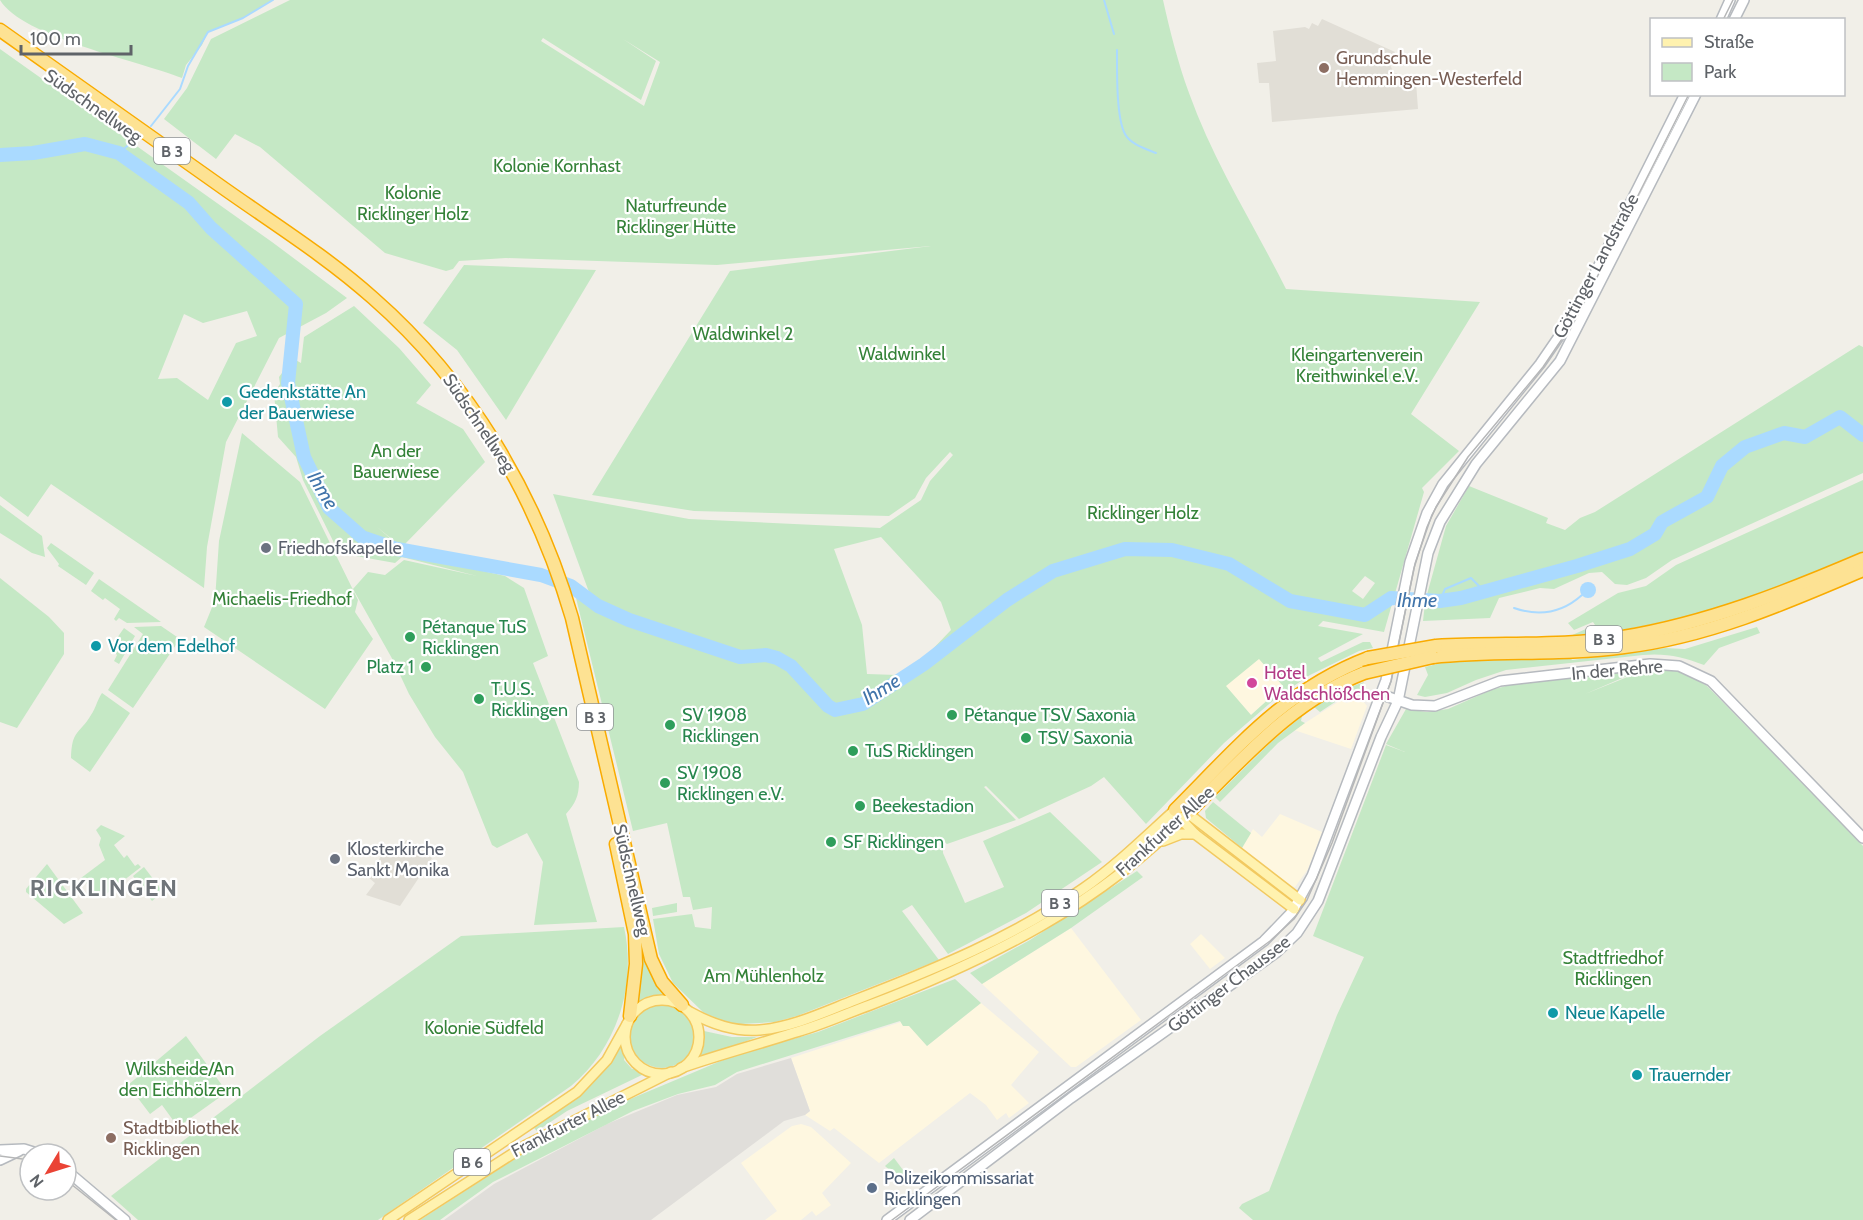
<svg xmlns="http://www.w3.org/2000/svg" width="1863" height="1220" font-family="Cabin,sans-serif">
<rect width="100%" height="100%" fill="#f1efe8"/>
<g fill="#fef7e0">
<polygon points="1259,658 1284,685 1251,715 1225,686"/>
<polygon points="1360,697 1367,706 1351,749 1294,730 1344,698 1346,703"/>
<polygon points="1280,814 1322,832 1308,869 1295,887 1286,885 1242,848 1253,829 1262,837"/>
<polygon points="1071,928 1141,1020 1076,1067 1071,1067 982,984"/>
<polygon points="1201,934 1225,958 1210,969 1190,944"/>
<polygon points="981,1003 1039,1052 1011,1085 1029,1103 1009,1118 1006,1113 997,1120 986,1105 970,1093 879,1163 834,1128 830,1131 805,1115 810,1111 791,1058 901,1022 903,1026 909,1025 927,1046"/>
<polygon points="801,1124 811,1127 851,1163 822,1193 831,1205 816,1216 812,1211 801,1220 765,1220 777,1211 741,1163 792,1126"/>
</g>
<polygon fill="#e0deda" points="791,1058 810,1111 805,1115 784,1121 651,1220 444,1220 494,1184 607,1124 677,1095 716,1087 737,1074"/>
<g fill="#e1ded6">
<polygon points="1322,19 1395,52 1390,64 1393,72 1416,82 1418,109 1272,122 1269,83 1259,83 1257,63 1276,61 1273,31 1305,27 1309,29 1312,23 1318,26"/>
<polygon points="406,840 432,858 400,906 366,895 375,883 368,877 388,845 398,851"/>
</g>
<g fill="#c5e8c5" fill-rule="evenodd">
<path d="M0 0H273L243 18 208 32 202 45 186 65 182 78C139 61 22 37 0 0Z"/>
<path d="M290 0H1163C1170 31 1178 63 1189 93 1214 163 1253 223 1286 289L1480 302 1411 414 1459 451 1422 488 1424 492 1384 632 1323 621 1318 626 1363 634 1318 658 1321 662 1363 642H1370L1373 648 1359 651 1310 675 1276 698 1224 743 1146 824 1104 777 1091 786 1019 819 986 786 984 787 1016 820 947 844 943 841V853L965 903 1004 887 983 841 1050 812 1102 862 1026 913 948 954 912 905 902 911 939 960 797 1016 775 1022 740 1024 722 1022 703 1012 673 983 659 954 653 919 692 914 695 927 711 929 712 907 693 910 690 897H683L667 823 633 831 576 598 593 603 553 494 689 519 880 528 921 500 930 481 953 455 950 452 926 478 915 498 889 516 694 511 592 495 730 271 931 246 717 265 506 258 459 261 453 269 446 271 385 253 260 147 235 134 216 159 164 119 187 88 211 39ZM543 38 641 100 656 61 623 39 660 62 644 106 541 41ZM881 537 941 602 951 630 926 656 897 675 867 674 862 625 834 549ZM1365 576 1375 583 1363 599 1352 591ZM1259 659 1283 686 1251 715 1226 686Z"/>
<path d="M0 49 272 242 347 298 326 313 279 338 226 442 207 547 204 588 51 484 28 517 0 496ZM247 311 257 336 236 343 208 400 177 378 158 379 184 314 203 323Z"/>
<polygon points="464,265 596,270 506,420 457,350 423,323"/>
<polygon points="354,306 399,348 431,385 416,403 463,429 485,462 405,544 398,544 377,527 398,545 405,546 403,549 363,535 330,506 305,456 289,383 292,358 301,363 304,337"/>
<polygon points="1859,345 1863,347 1863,473 1672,560 1646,578 1627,585 1615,584 1602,572 1589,573 1554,589 1540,588 1499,598 1490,618 1423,621 1425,603 1444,603 1481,595 1604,559 1603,556 1460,596 1426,598 1446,526 1469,486 1548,518 1546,523 1565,530 1580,518 1595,512"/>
<path d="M288 365 286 384 289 402 302 458 328 509 361 539 403 553 505 576 524 588 548 656 533 663 579 782C579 796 575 804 566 814L597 922 534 925 543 862 527 833 497 848 492 845 463 772 435 737 409 694 394 662 353 589 368 572 385 575 404 560 477 576 402 557 395 563 339 553 303 480 296 457 278 437 274 393 280 384 279 377Z"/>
<polygon points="242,433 300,482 358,600 355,612 373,639 325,709 204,627 215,600 219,541"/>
<path d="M1863 480V553C1768 594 1673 628 1570 636L1595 625 1593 622 1574 630 1568 623 1618 593 1646 586 1676 565Z"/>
<polygon points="0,505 42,536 45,557 32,553 0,533"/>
<polygon points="51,543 94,573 86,585 58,566 59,564 47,548"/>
<polygon points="0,578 49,617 64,633 64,654 17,728 0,722"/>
<polygon points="99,579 161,622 127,623 119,618 116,621 114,619 120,609 105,598 103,600 91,591"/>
<polygon points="161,626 180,639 133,708 108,690 143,634 134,627"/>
<path d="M1757 627 1760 633 1719 648 1704 665C1683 657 1666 653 1643 655L1506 670 1476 680 1447 693 1425 697 1417 695 1428 675 1425 667 1445 662 1570 657 1572 660 1665 648 1685 649Z"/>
<polygon points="124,628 135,636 119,664 114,661 117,655 115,653 123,642 117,638"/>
<polygon points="1665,669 1681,671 1707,686 1863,846 1863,1220 1253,1220 1239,1208 1242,1204 1269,1191 1337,1015 1364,957 1313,936 1386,745 1405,752 1386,744 1406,709 1427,712 1448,709 1491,690 1521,682 1641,670 1585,694 1645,670 1648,673 1646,670"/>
<polygon points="1364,682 1359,692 1344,696 1320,712 1314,707 1348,688"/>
<path d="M102 693 130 713 90 772 71 758C72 729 79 735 91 715 96 708 97 700 102 693Z"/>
<polygon points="1302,716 1301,721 1305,723 1278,743 1220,802 1215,797 1270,743"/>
<polygon points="1213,802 1251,833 1242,848 1206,818 1205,811"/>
<polygon points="101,825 125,836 114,845 124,858 127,855 135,866 138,864 141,867 101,898 81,878 105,860 99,845 101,838 96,830"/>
<polygon points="47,864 83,913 64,924 26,892 26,889"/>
<polygon points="144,867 163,892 152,901 133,876"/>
<polygon points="1137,871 1143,877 1071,928 982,984 970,973 1030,940"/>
<polygon points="677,903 677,912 653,916 652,908"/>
<path d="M624 927C637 985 617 1048 571 1086L378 1220H138L111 1196 320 1036 461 936Z"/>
<polygon points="642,947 657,983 665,995 649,996 638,1002"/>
<polygon points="955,979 981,1003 927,1046 909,1026 903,1026 900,1021 737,1072 715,1085 678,1094 633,1111 493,1182 440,1220 420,1220 530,1149 616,1105 735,1055 818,1032"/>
<circle cx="662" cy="1036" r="32"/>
<polygon points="704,1031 732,1037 757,1037 696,1060 702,1049"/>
<polygon points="186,1036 227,1092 178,1127 162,1105 150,1114 128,1085"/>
<polygon points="620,1044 625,1055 624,1060 632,1069 637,1068 644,1074 567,1111 537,1131 534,1128 596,1079"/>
<polygon points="894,1158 909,1178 903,1182 885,1166"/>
</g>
<circle fill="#aadaff" cx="1588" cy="590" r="8"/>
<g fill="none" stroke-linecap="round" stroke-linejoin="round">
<g stroke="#aadaff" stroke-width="2">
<polyline points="1104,0 1114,34"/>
<path d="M1117 50C1117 70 1116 117 1125 134 1130 144 1146 149 1156 153"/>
<polyline points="151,126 180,89 188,66 208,32 243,18 273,0"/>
<polyline points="119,153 133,141"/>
<polyline points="1440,601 1445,589 1471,578 1485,592"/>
<path d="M1514 608C1540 617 1562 613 1582 595"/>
</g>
<polyline stroke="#aadaff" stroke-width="14" points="0,155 33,153 85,144 119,153 189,203 211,228 296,304 288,383 304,457 329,508 362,537 397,549 541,575 571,586 598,606 629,620 740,657 766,655 777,658 791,666 828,706 835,710 863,704 924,664 1007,600 1053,571 1125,549 1172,550 1229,564 1290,601 1365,615 1391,598 1440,601 1461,598 1577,566 1630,549 1655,534 1662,522 1707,497 1722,466 1745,447 1784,433 1805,437 1840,417 1863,435"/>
<g stroke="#b6babf" stroke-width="12">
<g id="secondary">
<polyline points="1721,20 1730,0"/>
<polyline points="1734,20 1744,0"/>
<polyline points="1380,694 1412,705 1435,706 1500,681 1650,664 1679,666 1711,681 1863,838"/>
<polyline points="0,1150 24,1149 40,1154"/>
<polyline points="0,1160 19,1151"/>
<polyline points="66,1170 125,1220"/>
<polyline points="887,1220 1264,941 1292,912 1312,876 1386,680 1410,562 1427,513 1443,484 1540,364 1575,313 1685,94"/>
<polyline points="910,1220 1071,1098 1277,952 1297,933 1318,901 1381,737 1398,701 1428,553 1440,522 1476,464 1560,361 1696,94"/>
</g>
</g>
<g stroke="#f2c960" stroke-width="12">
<g id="primary">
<polyline points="1186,812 1300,900"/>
<polyline points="1179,817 1195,834 1294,909"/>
<polyline points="1163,841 1181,834 1195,834"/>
<circle cx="662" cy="1037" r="37"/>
<path d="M690 1012C712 1024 734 1032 760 1030 793 1027 824 1012 855 1000 935 969 1014 937 1084 888 1117 865 1145 837 1175 810"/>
<path d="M681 1068C718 1055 756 1045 793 1033 819 1026 845 1014 870 1005 988 960 1101 904 1189 812"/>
<polyline points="388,1220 577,1092 607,1060 627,1024"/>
<polyline points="409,1220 526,1145 671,1072"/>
</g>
</g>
<g stroke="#f9ab00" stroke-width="15">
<g id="highway">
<path d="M0 30C73 82 146 133 219 185 271 222 326 256 373 298 470 383 536 495 572 618L651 959 662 982 682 1005"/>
<path d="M1436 646C1498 642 1562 647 1623 637 1707 623 1786 592 1863 559"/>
<path d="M1433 657C1496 650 1561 656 1624 647 1708 637 1786 603 1863 570"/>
<path d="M1175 810C1236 749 1284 690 1368 658"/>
<path d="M1189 812C1243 759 1292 701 1364 673"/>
<polyline points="616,844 635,934 636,964 630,1016"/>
</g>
</g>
<use href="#secondary" stroke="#fff" stroke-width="9"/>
<use href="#primary" stroke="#fff2af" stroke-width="9"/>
<use href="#highway" stroke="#fde293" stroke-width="12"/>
<g stroke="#b6b7b8" stroke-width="1.5">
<polyline points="1723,20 1733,0"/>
<polyline points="0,1156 30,1160"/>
<polyline points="66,1180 116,1220"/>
<polyline points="892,1220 1270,941 1294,919 1307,900 1332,843 1391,681 1414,568 1427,527 1436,507 1468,457 1543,367 1577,317 1689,94"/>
</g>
<g stroke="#f9ab00" stroke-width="15" stroke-linecap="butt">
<g id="highway-bridge">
<polyline points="1368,658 1436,646"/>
<polyline points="1364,673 1433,657"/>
</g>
</g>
<use href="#highway-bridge" stroke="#fde293" stroke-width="12"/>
</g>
<g fill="#8d6e63" stroke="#fff" stroke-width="2">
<circle cx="1324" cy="68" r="6"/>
<circle cx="111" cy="1138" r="6"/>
</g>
<g fill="#0f9aa8" stroke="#fff" stroke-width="2">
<circle cx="227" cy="402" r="6"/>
<circle cx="96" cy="646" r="6"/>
<circle cx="1553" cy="1013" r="6"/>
<circle cx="1637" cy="1075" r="6"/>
</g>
<g fill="#6b7280" stroke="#fff" stroke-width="2">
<circle cx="266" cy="548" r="6"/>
<circle cx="335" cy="859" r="6"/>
</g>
<g fill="#2e9e5b" stroke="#fff" stroke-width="2">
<circle cx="410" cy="637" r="6"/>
<circle cx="426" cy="667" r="6"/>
<circle cx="479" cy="699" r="6"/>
<circle cx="952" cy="715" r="6"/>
<circle cx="670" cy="725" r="6"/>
<circle cx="1026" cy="738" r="6"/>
<circle cx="853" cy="751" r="6"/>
<circle cx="665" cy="783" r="6"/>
<circle cx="860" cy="806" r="6"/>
<circle cx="831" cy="842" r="6"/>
</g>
<circle fill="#d1479c" stroke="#fff" stroke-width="2" cx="1252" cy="683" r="6"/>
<circle fill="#5c6f8a" stroke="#fff" stroke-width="2" cx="872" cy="1188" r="6"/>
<g text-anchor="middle" stroke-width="4.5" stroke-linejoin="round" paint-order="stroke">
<g fill="#fff" stroke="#8f9295" stroke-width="1.5">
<rect x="154" y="138" width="36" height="26" rx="4.5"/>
<rect x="1586" y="626" width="36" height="26" rx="4.5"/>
<rect x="577" y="704" width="36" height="26" rx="4.5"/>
<rect x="1042" y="890" width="36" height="26" rx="4.5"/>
<rect x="454" y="1149" width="36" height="26" rx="4.5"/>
</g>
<g font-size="16" font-weight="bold" fill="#5f6368">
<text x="172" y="157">B 3</text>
<text x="1604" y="645">B 3</text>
<text x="595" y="723">B 3</text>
<text x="1060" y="909">B 3</text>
<text x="472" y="1168">B 6</text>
</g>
<g font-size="18" fill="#785e54" stroke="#fff" text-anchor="start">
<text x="1336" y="64">Grundschule<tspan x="1336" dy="21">Hemmingen-Westerfeld</tspan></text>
<text x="123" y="1134">Stadtbibliothek<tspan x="123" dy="21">Ricklingen</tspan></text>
</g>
<g font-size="18" fill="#5f6368" stroke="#fff">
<text transform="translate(93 106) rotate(35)" y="6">Südschnellweg</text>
<text transform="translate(1596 266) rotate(-62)" y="6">Göttinger Landstraße</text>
<text transform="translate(479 423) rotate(56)" y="6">Südschnellweg</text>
<text transform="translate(1617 670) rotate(-5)" y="6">In der Rehre</text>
<text transform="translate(1165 831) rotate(-42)" y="6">Frankfurter Allee</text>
<text transform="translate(632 880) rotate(77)" y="6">Südschnellweg</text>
<text transform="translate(1229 984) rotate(-37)" y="6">Göttinger Chaussee</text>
<text transform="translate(568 1124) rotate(-27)" y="6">Frankfurter Allee</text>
</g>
<g font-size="18" fill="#348238" stroke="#fff">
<text x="557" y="172">Kolonie Kornhast</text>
<text x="413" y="199">Kolonie<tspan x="413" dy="21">Ricklinger Holz</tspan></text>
<text x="676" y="212">Naturfreunde<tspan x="676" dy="21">Ricklinger Hütte</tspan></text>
<text x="743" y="340">Waldwinkel 2</text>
<text x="902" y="360">Waldwinkel</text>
<text x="1357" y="361">Kleingartenverein<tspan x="1357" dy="21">Kreithwinkel e.V.</tspan></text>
<text x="396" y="457">An der<tspan x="396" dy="21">Bauerwiese</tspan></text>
<text x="1143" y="519">Ricklinger Holz</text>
<text x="282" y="605">Michaelis-Friedhof</text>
<text x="1613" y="964">Stadtfriedhof<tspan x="1613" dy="21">Ricklingen</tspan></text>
<text x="764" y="982">Am Mühlenholz</text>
<text x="484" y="1034">Kolonie Südfeld</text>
<text x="180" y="1075">Wilksheide/An<tspan x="180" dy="21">den Eichhölzern</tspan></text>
</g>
<g font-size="18" fill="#0d838f" stroke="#fff" text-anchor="start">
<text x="239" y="398">Gedenkstätte An<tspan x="239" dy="21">der Bauerwiese</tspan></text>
<text x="108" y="652">Vor dem Edelhof</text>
<text x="1565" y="1019">Neue Kapelle</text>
<text x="1649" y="1081">Trauernder</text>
</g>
<g font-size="18" fill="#5b616d" stroke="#fff" text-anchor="start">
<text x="278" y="554">Friedhofskapelle</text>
<text x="347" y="855">Klosterkirche<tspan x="347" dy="21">Sankt Monika</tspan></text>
</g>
<g font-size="18" fill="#27864d" stroke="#fff" text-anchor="start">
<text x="422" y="633">Pétanque TuS<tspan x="422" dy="21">Ricklingen</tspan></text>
<text x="414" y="673" text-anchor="end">Platz 1</text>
<text x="491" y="695">T.U.S.<tspan x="491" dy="21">Ricklingen</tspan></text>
<text x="682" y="721">SV 1908<tspan x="682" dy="21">Ricklingen</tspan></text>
<text x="964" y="721">Pétanque TSV Saxonia</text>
<text x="1038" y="744">TSV Saxonia</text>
<text x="865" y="757">TuS Ricklingen</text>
<text x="677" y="779">SV 1908<tspan x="677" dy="21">Ricklingen e.V.</tspan></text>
<text x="872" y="812">Beekestadion</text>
<text x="843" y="848">SF Ricklingen</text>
</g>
<g font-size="18" fill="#b23c85" stroke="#fff" text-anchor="start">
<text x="1264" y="679">Hotel<tspan x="1264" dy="21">Waldschlößchen</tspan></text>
</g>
<g font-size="18" fill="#4e5e75" stroke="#fff" text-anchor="start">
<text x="884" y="1184">Polizeikommissariat<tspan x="884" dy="21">Ricklingen</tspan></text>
</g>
<g font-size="20" font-style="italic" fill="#4174aa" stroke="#fff">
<text transform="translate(323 490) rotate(59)" y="7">Ihme</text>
<text x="1417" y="607">Ihme</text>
<text transform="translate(881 689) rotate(-32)" y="7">Ihme</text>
</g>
<g font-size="24" font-weight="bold" letter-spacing="1.5" fill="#70757a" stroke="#fff">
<text x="104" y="896">RICKLINGEN</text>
</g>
</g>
<rect x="1650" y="18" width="195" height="78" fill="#ffffff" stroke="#bfc1c3" stroke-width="1.5"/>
<rect x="1662" y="38" width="30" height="9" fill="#fff2af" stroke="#bfc1c3" stroke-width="1.5"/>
<text x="1704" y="48" font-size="18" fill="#5f6368">Straße</text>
<rect x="1662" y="63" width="30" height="18" fill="#c5e8c5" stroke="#bfc1c3" stroke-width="1.5"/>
<text x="1704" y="78" font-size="18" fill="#5f6368">Park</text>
<g transform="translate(48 1172) rotate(232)"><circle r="28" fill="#ffffff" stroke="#bfc1c3" stroke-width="1.5"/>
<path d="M0-4.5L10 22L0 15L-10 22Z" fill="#ea4335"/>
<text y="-9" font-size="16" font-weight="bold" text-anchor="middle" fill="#5f6368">N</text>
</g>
<path d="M21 45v9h110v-9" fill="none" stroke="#5f6368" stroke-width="3"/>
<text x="30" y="45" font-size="18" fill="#5f6368" stroke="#ffffff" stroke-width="4.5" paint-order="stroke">100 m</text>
</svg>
